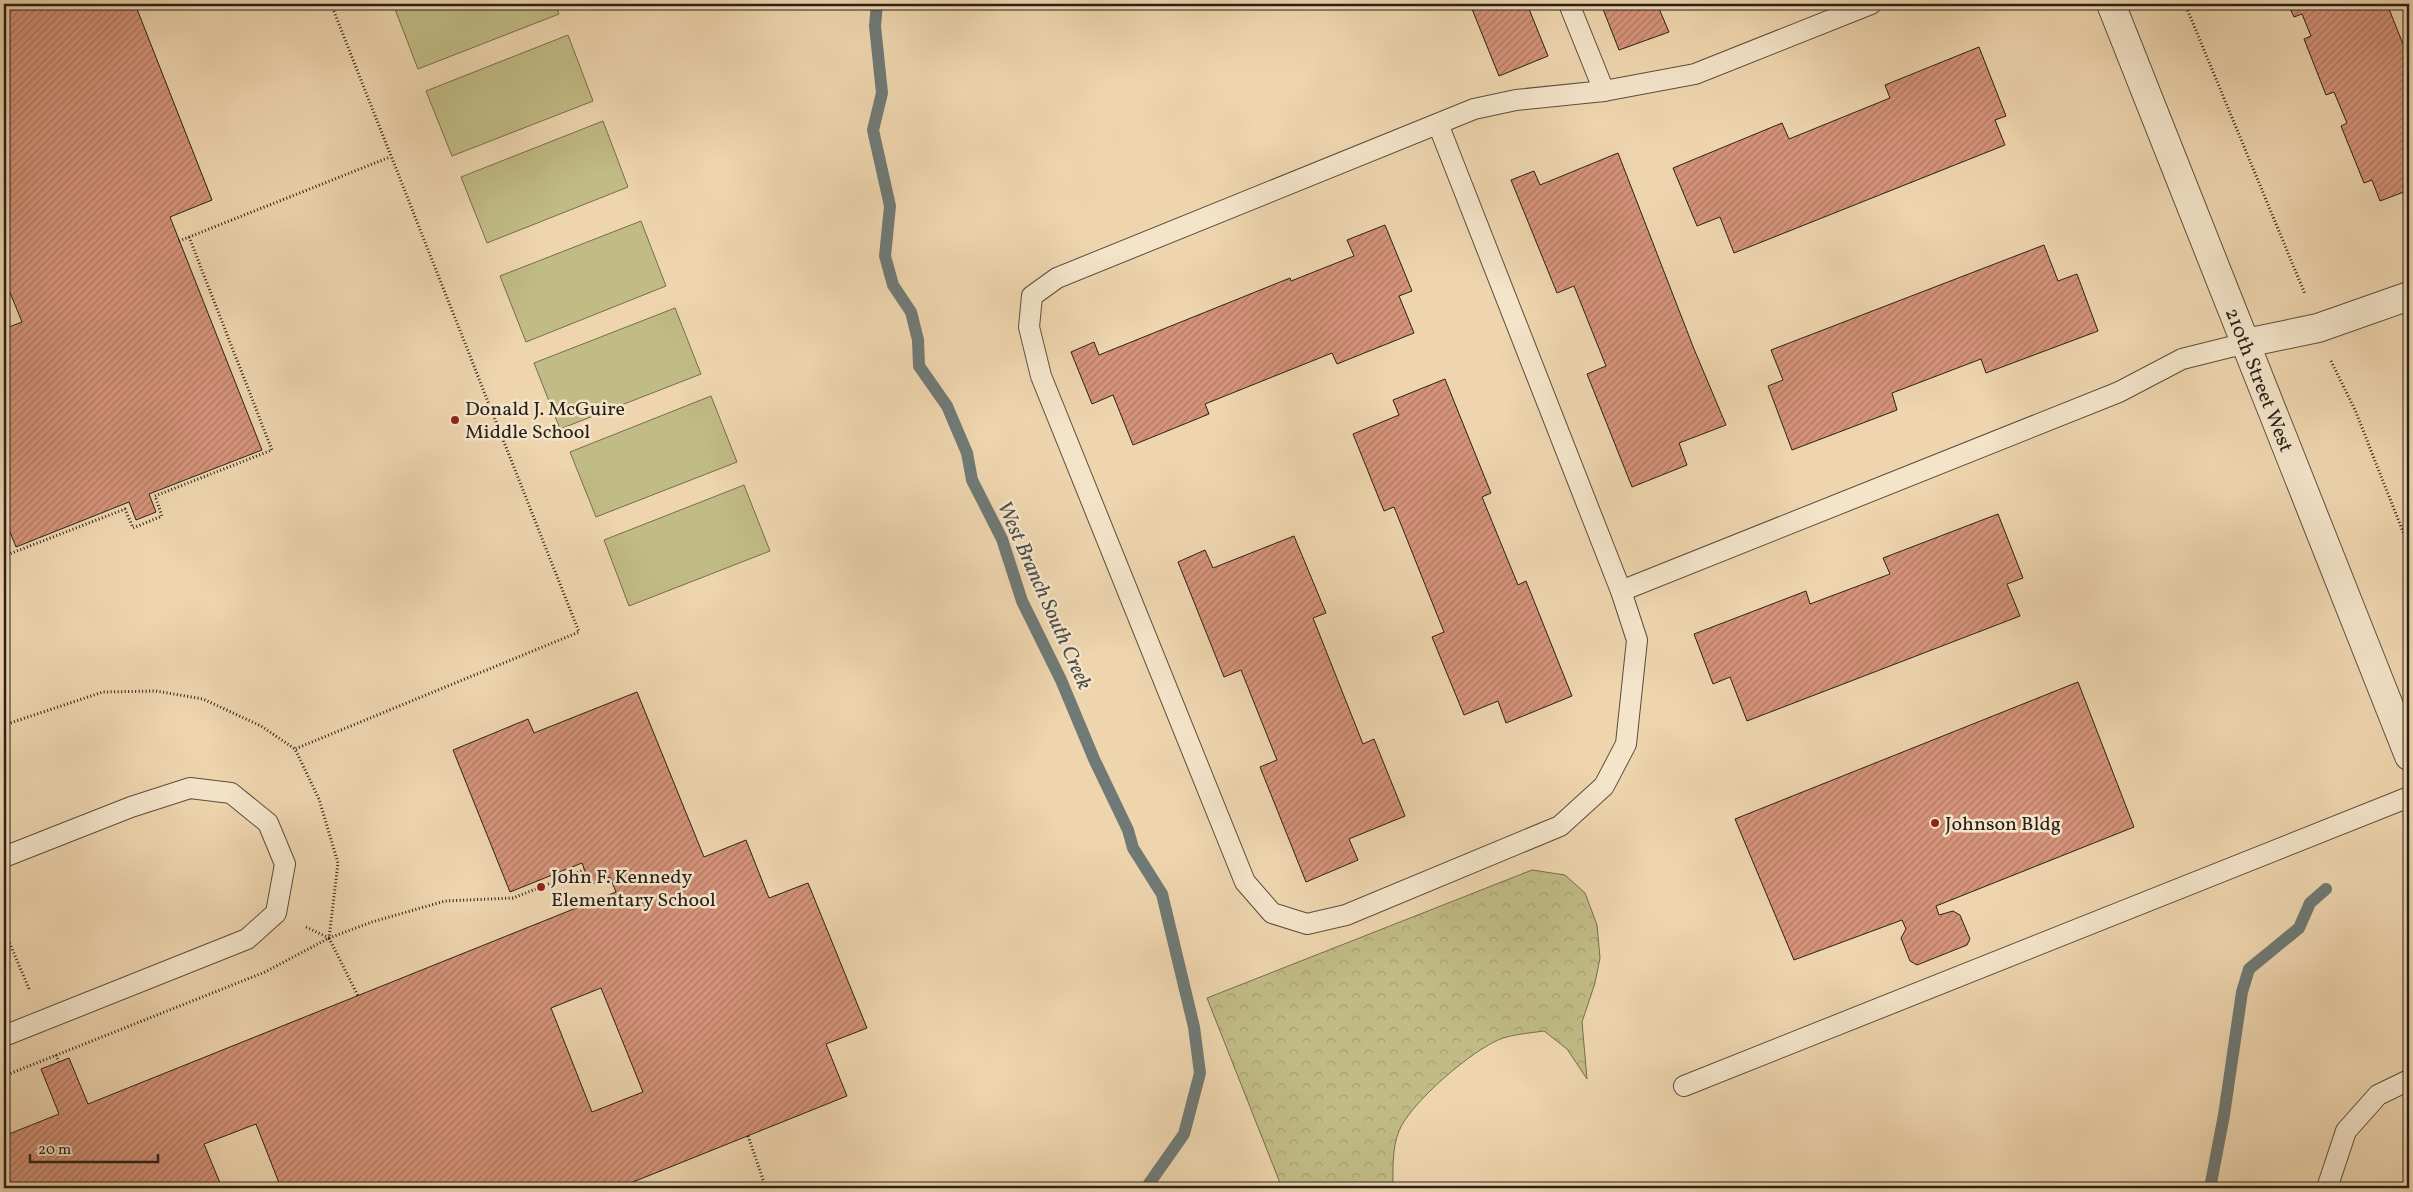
<svg xmlns="http://www.w3.org/2000/svg" width="2413" height="1192" font-family="Vollkorn,serif">
<defs>
<pattern id="forest-crowns" width="20" height="18" patternUnits="userSpaceOnUse" patternTransform="scale(1.25)"><rect width="20" height="18" fill="#c1bb85"/><path d="M2 6a3 3 0 1 1 6 0M12 15a3 3 0 1 1 6 0" fill="none" stroke="#a6a072"/></pattern>
<pattern id="building-hatch" width="6" height="6" patternUnits="userSpaceOnUse" patternTransform="scale(1.25)"><rect width="6" height="6" fill="#d59379"/><path d="M-1 1l2-2M0 6l6-6M5 7l2-2" fill="none" stroke="#ad7862"/></pattern>
</defs>
<rect width="100%" height="100%" fill="#eed5ae"/>
<filter id="stains"><feTurbulence type="fractalNoise" baseFrequency=".004" numOctaves="4"/><feColorMatrix values="0 0 0 0 .2 0 0 0 0 .09 0 0 0 0 .02 0 0 0 .5 -.17"/></filter>
<radialGradient id="worn" r=".72"><stop offset=".6" stop-color="#630" stop-opacity="0"/><stop offset="1" stop-color="#630" stop-opacity=".3"/></radialGradient>
<path fill="url(#forest-crowns)" stroke="#756e4e" d="M1532 870 1565 875 1585 893 1597 925 1600 958 1595 983 1582 1022 1587 1079 1567 1049 1544 1031C1531 1033 1515 1034 1503 1038 1474 1048 1410 1103 1399 1131 1392 1148 1393 1170 1393 1188H1282L1207 998Z"/>
<g fill="#c1bb85" stroke="#756e4e">
<polygon points="393,4 555,4 559,14 418,69"/>
<polygon points="568,35 593,101 452,156 426,91"/>
<polygon points="603,121 628,187 487,243 461,177"/>
<polygon points="641,221 666,286 526,342 500,276"/>
<polygon points="675,308 701,374 560,429 534,363"/>
<polygon points="711,396 737,462 596,517 570,452"/>
<polygon points="744,485 770,551 629,606 604,540"/>
</g>
<g fill="none" stroke-linecap="round" stroke-linejoin="round">
<g stroke="#6f7a76" stroke-width="12">
<polyline points="877,4 875,26 882,93 873,130 890,206 885,256 893,285 911,312 918,340 919,366 947,406 967,453 972,480 1002,539 1022,601 1061,680 1094,759 1128,830 1133,848 1162,894 1194,1027 1200,1073 1184,1134 1146,1188"/>
<polyline points="2210,1188 2224,1115 2242,992 2249,969 2299,928 2310,903 2326,889"/>
</g>
</g>
<g fill="url(#building-hatch)" stroke="#292118" fill-rule="evenodd">
<polygon points="4,4 135,4 212,200 170,217 262,450 149,494 156,512 136,520 129,502 16,547 4,517 4,329 22,322 4,278"/>
<polygon points="1470,4 1527,4 1548,56 1499,76"/>
<polygon points="1601,4 1657,4 1669,32 1619,50"/>
<polygon points="2288,4 2387,4 2409,59 2409,190 2380,201 2372,180 2364,183 2341,126 2347,123 2334,92 2326,95 2304,39 2311,36 2302,14 2294,17"/>
<polygon points="1979,47 2006,116 1995,120 2005,145 1734,253 1720,217 1697,226 1673,168 1782,123 1789,139 1890,98 1885,85"/>
<polygon points="1618,153 1694,349 1726,425 1679,443 1687,465 1632,487 1587,374 1606,366 1574,286 1557,293 1511,180 1534,171 1540,185"/>
<polygon points="1385,225 1412,291 1399,296 1414,333 1337,364 1332,353 1205,404 1209,414 1133,445 1113,395 1092,404 1071,352 1094,342 1099,355 1290,278 1291,281 1354,256 1347,240"/>
<polygon points="2044,245 2058,281 2077,274 2098,331 1986,373 1981,359 1892,393 1897,410 1792,450 1768,386 1783,380 1771,350"/>
<polygon points="1445,379 1491,493 1482,497 1518,585 1526,581 1572,696 1506,723 1498,701 1464,715 1432,637 1444,632 1394,507 1384,511 1353,434 1399,415 1393,400"/>
<polygon points="1998,514 2023,578 2007,584 2020,616 1747,721 1730,677 1713,684 1694,634 1806,591 1810,604 1890,574 1883,558"/>
<polygon points="1294,536 1326,613 1313,618 1363,744 1374,739 1405,816 1349,839 1358,860 1306,882 1260,767 1277,760 1241,670 1224,677 1178,562 1205,550 1213,568"/>
<polygon points="2078,682 2134,827 1936,906 1939,915 1953,911 1960,915 1970,939 1967,945 1917,965 1910,961 1901,938 1906,929 1902,920 1794,960 1735,819"/>
<path d="M637 692 704 857 746 840 769 898 808 883 867 1028 826 1044 847 1096 618 1188H281L256 1124 204 1144 222 1188H4V1136L59 1114 41 1069 69 1058 88 1104 616 892 610 877 590 885 582 863 510 892 453 750 528 719 534 733ZM601 988 643 1092 592 1112 551 1008Z"/>
</g>
<g fill="none" stroke-linecap="round" stroke-linejoin="round">
<g stroke="#5a4e3e" stroke-width="22">
<g id="service">
<polyline points="1569,4 1604,91"/>
<polyline points="1871,4 1695,74 1604,91 1516,100 1474,109 1057,278 1032,296 1029,327 1041,376 1245,882 1272,913 1307,924 1346,915 1560,826 1604,786 1626,744 1637,640 1621,591 2119,392 2182,359 2246,343"/>
<polyline points="1438,124 1621,591"/>
<polyline points="4,857 131,807 190,788 231,793 268,823 285,864 276,913 247,939 4,1036"/>
<polyline points="1684,1086 2409,797"/>
<polyline points="2327,1188 2346,1131 2378,1095 2409,1080"/>
</g>
</g>
<g stroke="#5a4e3e" stroke-width="30">
<polyline id="minor" points="2246,343 2318,328 2409,296"/>
</g>
<g stroke="#5a4e3e" stroke-width="30">
<g id="tertiary">
<path id="s1" d="M2111 4 2409 756"/>
</g>
</g>
<g stroke="#292118" stroke-width="3" stroke-dasharray="1 2.5" stroke-linecap="butt">
<polyline points="2185,4 2305,294"/>
<polyline points="179,241 390,157"/>
<polyline points="4,284 6,283"/>
<polyline points="2331,361 2355,410 2409,547"/>
<polyline points="4,556 125,509 133,528 162,516 155,496 272,450 189,237"/>
<polyline points="4,725 103,692 156,691 203,699 261,726 295,749"/>
<polyline points="306,927 329,938 338,863 319,799 295,749 579,632 331,4"/>
<polyline points="4,930 30,991"/>
<polyline points="329,938 372,922 445,901 513,898 584,870"/>
<polyline points="56,1055 59,1062"/>
<polyline points="4,1076 265,972 329,938 358,996"/>
<polyline points="748,1136 766,1188"/>
</g>
<use href="#service" stroke="#f4e4ca" stroke-width="20"/>
<use href="#minor" stroke="#f4e4ca" stroke-width="28"/>
<use href="#tertiary" stroke="#f4e4ca" stroke-width="28"/>
</g>
<g fill="#8f2418" stroke="#f4e4ca" stroke-width="2">
<circle cx="455" cy="420" r="5"/>
<circle cx="1935" cy="823" r="5"/>
<circle cx="541" cy="887" r="5"/>
</g>
<g text-anchor="middle" stroke-width="5" stroke-linejoin="round" paint-order="stroke">
<g font-size="20" fill="#292118" stroke="#f4e4ca">
<text dy="7" stroke="none"><textPath href="#s1" startOffset="404">210th Street West</textPath></text>
</g>
<g font-size="20" fill="#292118" stroke="#f4e4ca" text-anchor="start">
<text x="465" y="415">Donald J. McGuire<tspan x="465" dy="23">Middle School</tspan></text>
<text x="1945" y="830">Johnson Bldg</text>
<text x="551" y="883">John F. Kennedy<tspan x="551" dy="23">Elementary School</tspan></text>
</g>
<g font-size="21" font-style="italic" fill="#4c4e47" stroke="#f4e4ca">
<text transform="translate(1045 595) rotate(66)" y="7">West Branch South Creek</text>
</g>
</g>
<rect width="2413" height="1192" fill="none" stroke="#eed5ae" stroke-width="20"/>
<rect x="5" y="5" width="2403" height="1182" fill="none" stroke="#292118" stroke-width="2.5"/>
<rect x="10" y="10" width="2393" height="1172" fill="none" stroke="#292118"/>
<path d="M30 1154v8h128v-8" fill="none" stroke="#292118" stroke-width="2.5"/>
<text x="38" y="1154" font-size="15" fill="#292118" stroke="#f4e4ca" stroke-width="4" paint-order="stroke">20 m</text>
<rect width="100%" height="100%" filter="url(#stains)"/>
<rect width="100%" height="100%" fill="url(#worn)"/>
</svg>
